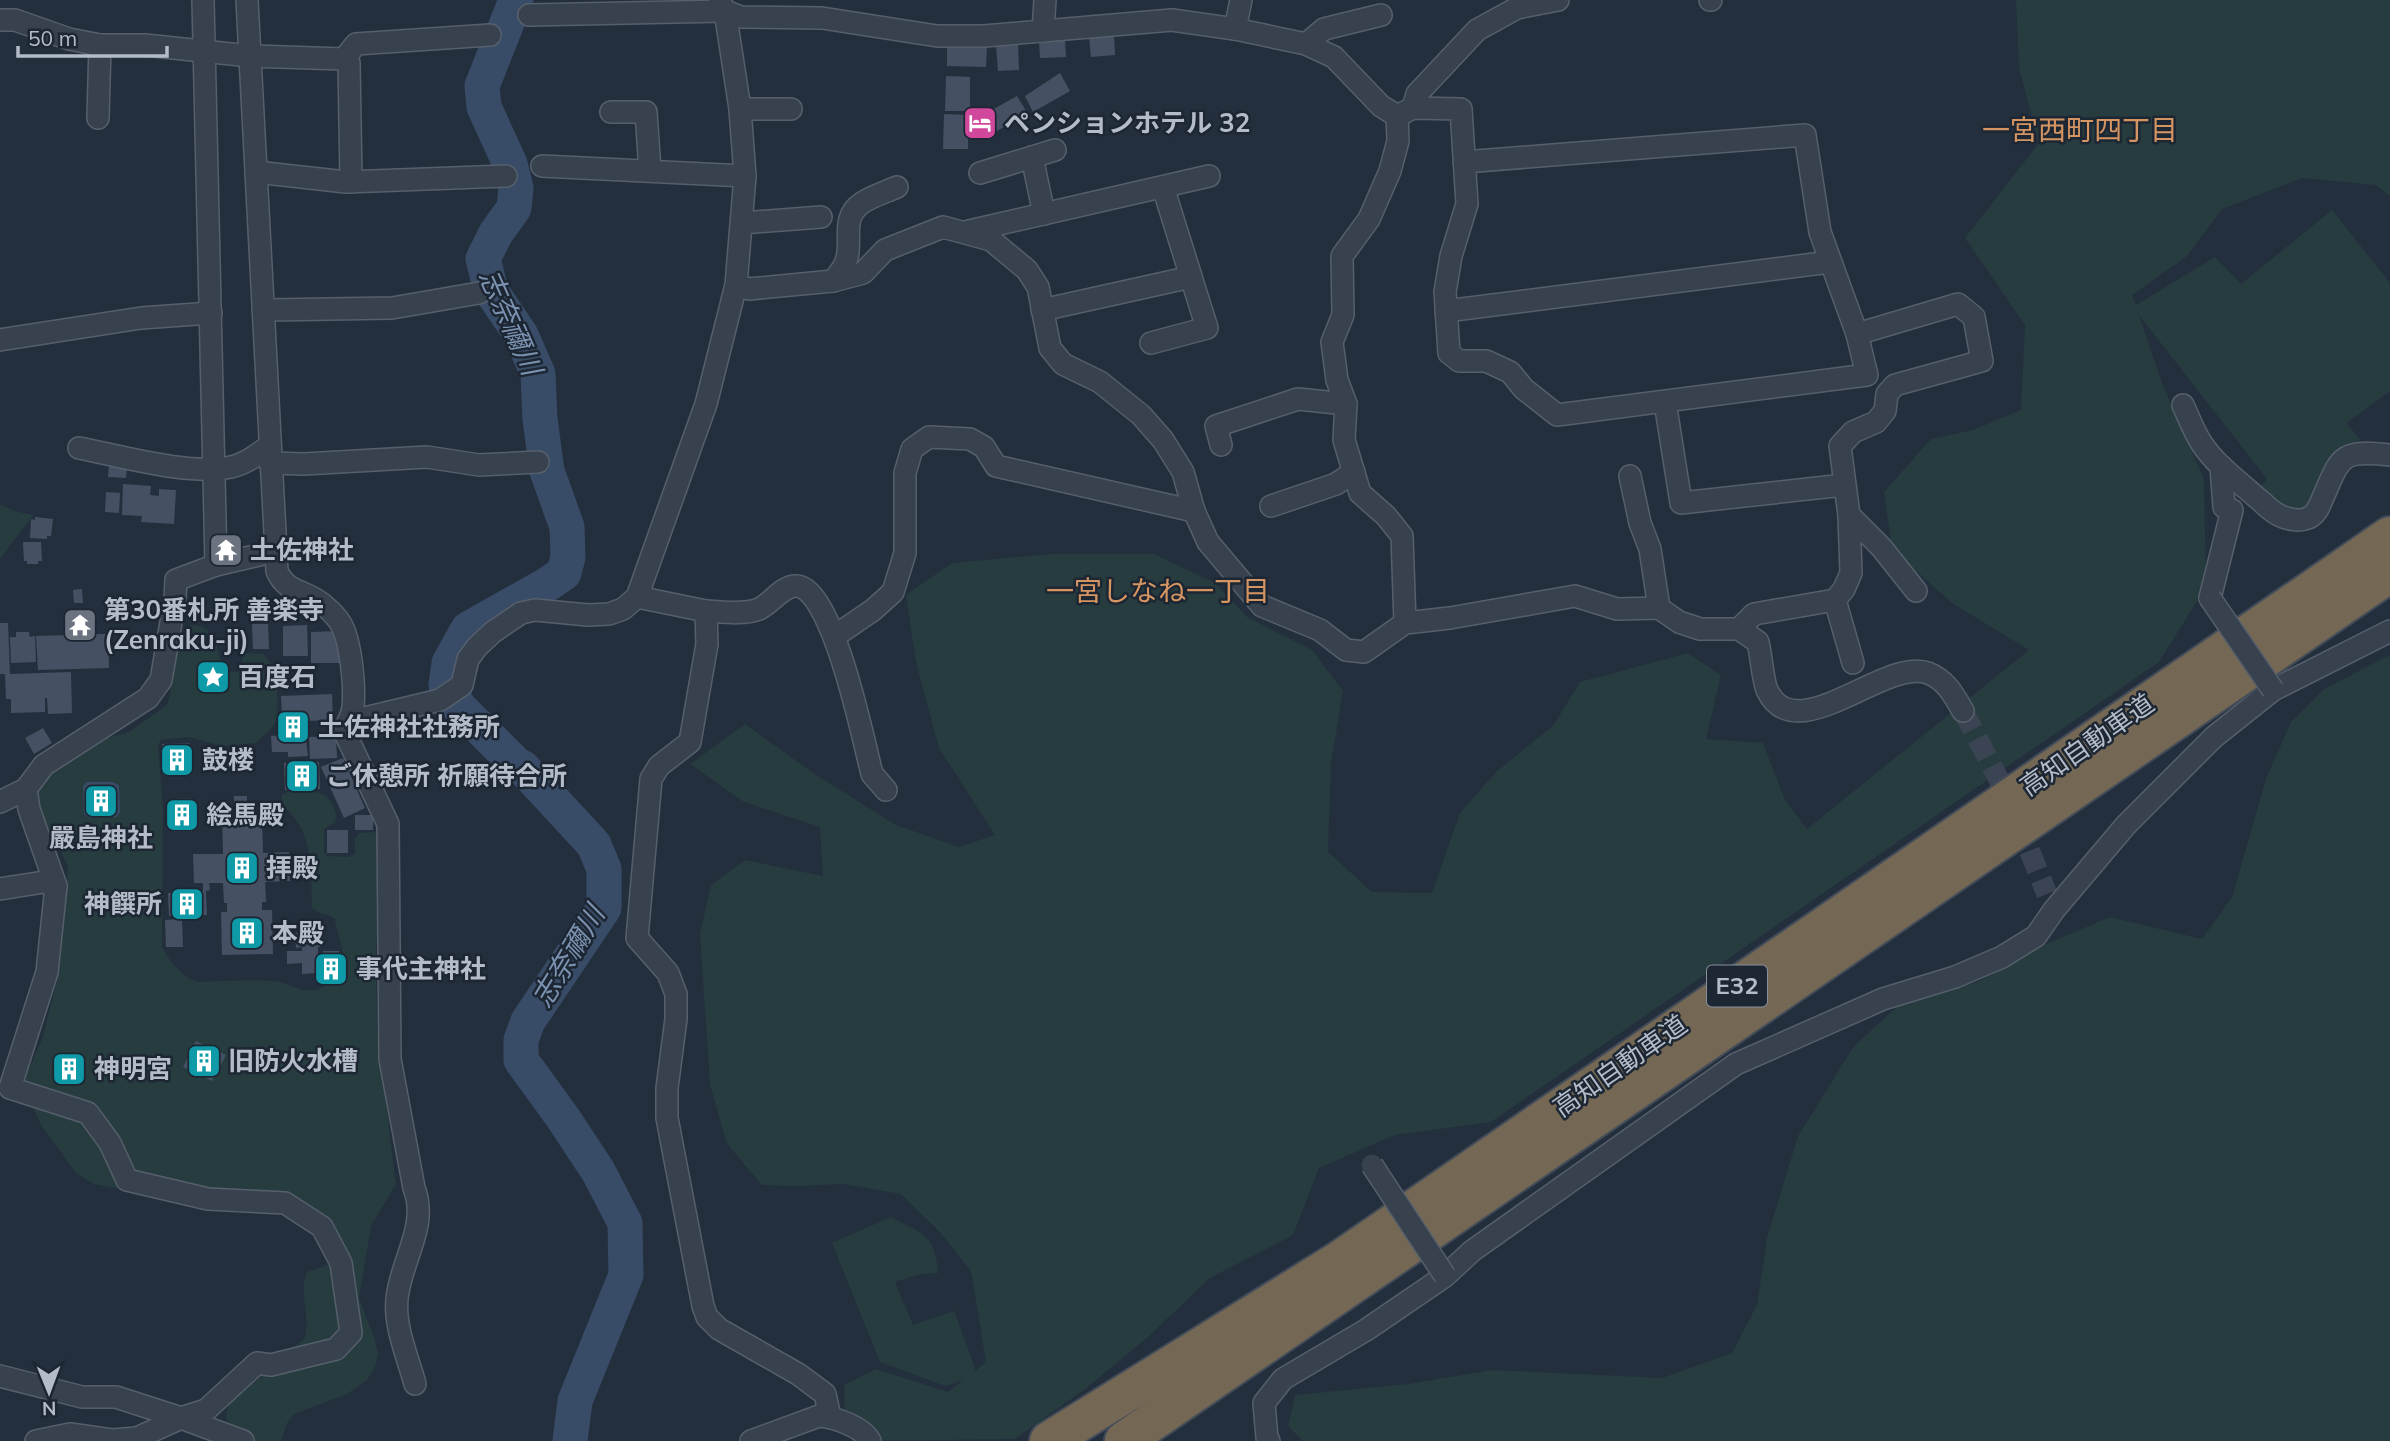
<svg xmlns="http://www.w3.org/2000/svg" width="2390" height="1441" font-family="Mulish,'Noto Sans JP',sans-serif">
<rect width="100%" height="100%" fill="#242f3e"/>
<g fill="#263c3f">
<path d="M2016 0H2390V196L2376 185 2302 178 2222 209 2186 257 2132 295 2136 305 2215 257 2241 284 2332 210 2390 283V391L2347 423 2360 440 2345 447 2309 505 2295 513 2283 510 2261 486 2267 479 2139 315 2163 386 2204 479 2206 587 2159 662 1491 1122 1395 1135 1319 1168 1293 1235 1210 1278 1149 1336 1084 1390 1015 1439 859 1441 845 1431 844 1385 876 1369 948 1392 963 1380 945 1386 880 1362 832 1243 891 1217C922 1234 936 1234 938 1273L921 1274 895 1282 913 1325 954 1311 974 1365V1372L986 1362 971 1271 940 1232 901 1194 843 1184 797 1186 762 1185 727 1144 710 1085 700 934 711 885 745 860 823 876 820 827 744 802 690 764 745 724 813 773 896 825 959 847 995 835 939 748 916 662 906 595 952 563 1053 554H1154L1215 583 1247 617 1312 650 1343 691 1331 764 1328 852 1372 892 1432 893 1460 813 1497 771 1553 726 1580 682 1688 653 1721 675 1706 739 1763 743 1785 800 1807 829 2029 650 1952 603 1892 549 1884 492 1931 439 1973 430 2021 410 2025 325 1965 238 2039 143 2019 68Z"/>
<polygon points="0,504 14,511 33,515 0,559"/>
<path d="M191 625C217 624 218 651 223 671L238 672 244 653 264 654C267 660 273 666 275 673 278 681 279 715 275 723 272 729 261 738 256 743L223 746 188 737 161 740 158 745 163 807 162 947C168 960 183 977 197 982 222 981 248 980 273 981 288 982 299 993 314 990 325 989 338 977 342 966 347 951 336 934 335 919 328 913 319 915 312 908 311 883 313 853 302 830 297 818 285 811 281 798L283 794 288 792C305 792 326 787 333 806 336 813 337 815 335 822L324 829V853L327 856 348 857 355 854V839L359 833 376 832 379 837 382 882 376 949 377 1030 396 1184 371 1226 359 1298 374 1337 378 1353 375 1367 367 1380 347 1394 294 1414 288 1421 281 1441H252L230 1430 226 1416 229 1404 305 1338C311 1315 298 1294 307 1272L326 1266 331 1259 313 1229 277 1210 168 1198 94 1184 76 1173 41 1125 24 1089 26 1076 42 1039 57 981 68 871 67 864 38 806 39 792 49 773 104 739 129 732 167 705 170 696 171 672 186 629Z"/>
<polygon points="2390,655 2390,1441 1303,1441 1288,1426 1295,1395 1408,1384 1493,1370 1662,1378 1732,1353 1757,1305 1767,1238 1798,1136 1854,1046 1906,999 1978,982 2044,945 2110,917 2202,939 2232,897 2266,779 2291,722 2324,689"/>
</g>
<path fill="#394c67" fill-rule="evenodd" d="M87 782H112L119 785 120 813 116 817 90 818 84 814 83 786ZM112 787 113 812 90 813 89 788Z"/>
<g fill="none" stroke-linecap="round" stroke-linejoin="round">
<polyline stroke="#394c67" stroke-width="35" points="516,0 482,86 484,107 510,164 516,188 514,208 496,233 483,259 491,291 521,335 538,374 540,419 547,471 567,527 568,557 564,573 548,584 468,629 449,663 446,685 459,707 516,764 523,768 586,836 594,845 604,869 604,908 528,1021 521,1040 521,1060 563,1118 598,1171 625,1223 626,1275 575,1401 570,1441"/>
</g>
<g fill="#455162">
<polygon points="1114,35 1115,55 1091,57 1089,37"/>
<polygon points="1065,40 1066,57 1040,58 1039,42"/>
<polygon points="1018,43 1019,70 998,71 996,44"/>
<polygon points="947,45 987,46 986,67 947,66"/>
<polygon points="1060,73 1070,91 1033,112 1025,96"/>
<polygon points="946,76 970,77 970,111 945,111"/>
<polygon points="1017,96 1028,114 993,133 983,115"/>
<polygon points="944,114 968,115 968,149 943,149"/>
<polygon points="109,465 127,466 126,478 108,477"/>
<polygon points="123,484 151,486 150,495 159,496 159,489 176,490 174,524 141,522 142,516 122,515"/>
<polygon points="106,492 120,493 119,513 105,512"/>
<polygon points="35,517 53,519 51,536 47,536 47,539 30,538 31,519 35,520"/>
<polygon points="23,542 41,542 42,561 38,561 38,564 27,564 27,561 24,561"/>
<polygon points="82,589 83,603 74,603 73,590"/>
<polygon points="94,620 95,634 108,634 109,668 38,670 36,636 68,635 67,621"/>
<polygon points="0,623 8,623 10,674 71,672 72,713 48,714 47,698 45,698 45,712 11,713 11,699 6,699 5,674 0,674"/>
<polygon points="252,624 268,624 269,649 253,649"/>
<polygon points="307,625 308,656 283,656 283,626"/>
<polygon points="340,631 340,663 311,663 311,632"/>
<polygon points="16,632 29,632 30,637 35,636 36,662 11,663 10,637 16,637"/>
<polygon points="332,694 333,720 304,721 308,756 288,757 288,752 272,752 271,736 283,735 281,696"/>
<polygon points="43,728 52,743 34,754 25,738"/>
<polygon points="336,736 337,758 310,759 309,737"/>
<polygon points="189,743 191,775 164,776 162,744"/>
<polygon points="343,758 365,808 344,818 321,767"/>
<polygon points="319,762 320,789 285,790 284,763"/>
<rect x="96" y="795" width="11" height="12"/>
<rect x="234" y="796" width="13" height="13"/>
<polygon points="191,798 192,832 174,832 173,799"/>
<polygon points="262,814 263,853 289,852 290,881 265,882 266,902 262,902 262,910 272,910 273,954 222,955 221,912 227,912 227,903 224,903 223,883 209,883 210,890 206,891 207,915 169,916 168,893 203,891 203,883 194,883 193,854 223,854 222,815"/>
<rect x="355" y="815" width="18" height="15"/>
<rect x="327" y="830" width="21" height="23"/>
<polygon points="182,919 183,947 166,947 165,920"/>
<polygon points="295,933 323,933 323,947 318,947 318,973 302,974 302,963 287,964 287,951 302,951 302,947 296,948"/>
<polygon points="323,951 339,951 340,962 324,962"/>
<polygon points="196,1041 226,1055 212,1081 183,1067"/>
<polygon points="65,1061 76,1063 74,1078 62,1075"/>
</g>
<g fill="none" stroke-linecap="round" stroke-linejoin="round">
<polyline stroke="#3a4453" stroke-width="21" stroke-dasharray="21 10" stroke-linecap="butt" points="1963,711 2007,795 2047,894"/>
<g stroke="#565f6c" stroke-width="24">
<g id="street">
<polyline points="203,0 216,565"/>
<path d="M247 0 277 571C285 590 300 590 315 599 325 605 337 616 342 626 351 644 355 686 353 707 352 716 347 724 345 733L388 824 390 1059 414 1188C429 1226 400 1262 397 1299 394 1326 408 1358 415 1384"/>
<polyline points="1710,0 1711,0"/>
<polyline points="529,15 725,11 741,17 822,18 937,36 984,36 1172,20 1235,29 1306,44 1334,57 1381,106 1397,116 1413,108 1461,109 1467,204 1451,256 1445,292 1449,353 1459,361 1486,361 1510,372 1524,389 1557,415 1867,375 1857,334 1820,232 1805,135 1464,162"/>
<polyline points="0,20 15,20 69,39 100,45 145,45 250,56 344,59 356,44 490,35"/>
<polyline points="1235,29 1241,0"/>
<polyline points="1043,31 1045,0"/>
<polyline points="1306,44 1324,29 1381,15"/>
<polyline points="344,59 349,63 351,182"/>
<polyline points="1413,108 1417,94 1477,30 1517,8 1558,0"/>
<polyline points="740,109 791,109"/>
<polyline points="611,112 646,112 650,171"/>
<polyline points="1397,116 1398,141 1390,171 1369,219 1342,256 1343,315 1332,342 1337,380 1346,404 1344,440 1360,493 1386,516 1402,536 1405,623"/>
<polyline points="98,118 100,45"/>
<polyline points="1032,157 1044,214"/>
<polyline points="542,166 745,176"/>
<polyline points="256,172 346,182 506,176"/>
<polyline points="980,173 1055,150"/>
<polyline points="742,223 821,217"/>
<polyline points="969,231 1209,176"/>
<path d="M833 281C839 274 845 267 847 258 852 238 841 217 862 203 872 196 886 192 897 187"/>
<path d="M736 285 749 289 833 281 863 273 885 250 943 227 991 240 1027 270 1038 287 1050 348 1063 364 1100 382 1141 415 1163 440 1183 472 1194 511 1208 542 1262 606 1320 630 1346 650 1364 652 1405 623 1450 618 1575 596 1617 609 1659 608 1679 622 1700 629H1739L1758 642C1761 654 1763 681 1767 690 1796 751 1885 657 1928 673 1946 680 1954 695 1963 711"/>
<polyline points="263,308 268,310 392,308 479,293"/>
<polyline points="1042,310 1191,277"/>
<polyline points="1446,311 1830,262"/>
<polyline points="0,340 141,318 211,313"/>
<polyline points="1151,343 1207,328 1163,187"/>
<polyline points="1665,402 1681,503 1844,485"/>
<path d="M2183 405C2189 418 2194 432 2202 444 2216 465 2237 480 2256 497 2263 502 2269 510 2277 514 2285 519 2299 522 2308 518 2314 516 2319 508 2321 502 2341 458 2337 449 2390 455"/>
<polyline points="1221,445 1216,426 1298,399 1346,404"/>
<path d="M79 448C121 456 189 476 231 467 245 464 257 455 269 446"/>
<polyline points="270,463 304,464 427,457 479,465 538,462"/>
<polyline points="1630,476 1640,523 1650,549 1659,608"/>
<polyline points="1271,506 1336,484 1354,472"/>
<polyline points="1849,515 1881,547 1916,591"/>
<polyline points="637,597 706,611 707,644 690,742 659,766 651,779 637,938 668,973 676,994 676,1019 667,1088 667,1118 703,1306 707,1317 719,1329 798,1374 825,1394 830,1417"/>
<polyline points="2210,598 2232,510 2224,507 2221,466"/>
<polyline points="1835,600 1853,663"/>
<path d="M706 611C722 612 745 615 759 609 772 603 781 587 795 586 832 583 864 743 872 774L886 790"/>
<polyline points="1739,629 1754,614 1835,600 1844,589 1851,573 1849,515 1840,446 1853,432 1876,422 1885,411 1887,394 1895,385 1982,361 1974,317 1958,304 1857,334"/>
<polyline points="835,636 873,610 893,592 905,553 905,473 912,449 929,437 970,439 984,447 996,466 1194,511"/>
<polyline points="348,722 440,700 462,685 468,659 477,647 493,632 521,613 535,610 588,615 609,614 623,609 637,597 706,404 736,285 745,176 740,109 725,11 720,2"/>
<polyline points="26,789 29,809 56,886 47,972 10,1088 88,1113 110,1143 127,1180 208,1199 285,1203 322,1227 341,1263 351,1333 336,1349 271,1365 257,1363 206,1410 181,1418 137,1438 112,1440 70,1434 36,1441"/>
<polyline points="0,802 26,789 44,765 148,698 161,680 175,599 176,580 216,565 276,551"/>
<polyline points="0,889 44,882 56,886"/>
<polyline points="0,1376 82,1397 116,1397 181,1418 243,1441"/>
<path d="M751 1441 819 1416C834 1417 863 1427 870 1441"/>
<polyline points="1269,1441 1267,1438 1264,1403 1283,1379 1366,1330 1445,1276 1472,1251 1736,1064 1883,999 1955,977 2002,957 2036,936 2054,910 2126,825 2214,737 2273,690 2390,631"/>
</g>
</g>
<g stroke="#434c59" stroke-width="42">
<g id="highway">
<polyline points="1049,1441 1340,1260 2390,536"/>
<polyline points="1124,1441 2390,573"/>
</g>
</g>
<use href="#street" stroke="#38414e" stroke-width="21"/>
<use href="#highway" stroke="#746855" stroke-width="38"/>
<g stroke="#565f6c" stroke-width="24" stroke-linecap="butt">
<g id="street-bridge">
<polyline points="2210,598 2273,690"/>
<polyline points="1372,1165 1445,1276"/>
</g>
</g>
<use href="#street-bridge" stroke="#38414e" stroke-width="21"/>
</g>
<defs>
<g id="hotel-square" transform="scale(1.75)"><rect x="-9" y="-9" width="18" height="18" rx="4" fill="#d1479c" stroke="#1d2633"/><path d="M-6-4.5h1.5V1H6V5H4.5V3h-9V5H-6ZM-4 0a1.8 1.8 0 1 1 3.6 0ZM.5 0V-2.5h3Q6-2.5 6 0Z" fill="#fff"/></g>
<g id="temple-square" transform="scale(1.75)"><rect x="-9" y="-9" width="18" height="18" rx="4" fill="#6b7280" stroke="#1d2633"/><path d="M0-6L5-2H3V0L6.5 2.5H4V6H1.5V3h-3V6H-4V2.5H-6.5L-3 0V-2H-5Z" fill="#fff"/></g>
<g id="sight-square" transform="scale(1.75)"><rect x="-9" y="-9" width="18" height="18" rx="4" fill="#0f9aa8" stroke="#1d2633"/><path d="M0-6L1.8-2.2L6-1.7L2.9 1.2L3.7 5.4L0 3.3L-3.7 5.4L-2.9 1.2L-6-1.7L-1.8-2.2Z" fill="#fff"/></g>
<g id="building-square" transform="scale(1.75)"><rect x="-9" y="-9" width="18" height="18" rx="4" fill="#0f9aa8" stroke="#1d2633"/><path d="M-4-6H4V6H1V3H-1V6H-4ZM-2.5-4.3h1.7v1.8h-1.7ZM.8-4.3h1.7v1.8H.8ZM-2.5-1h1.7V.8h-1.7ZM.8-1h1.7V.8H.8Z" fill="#fff"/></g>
</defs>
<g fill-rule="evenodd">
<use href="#hotel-square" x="980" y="123"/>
<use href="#temple-square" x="226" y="550"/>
<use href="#temple-square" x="80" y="625"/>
<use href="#sight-square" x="213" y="677"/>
<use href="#building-square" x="293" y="727"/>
<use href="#building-square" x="177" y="760"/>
<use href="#building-square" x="302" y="776"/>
<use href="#building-square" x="101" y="801"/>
<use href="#building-square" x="182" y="815"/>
<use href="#building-square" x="242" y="868"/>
<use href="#building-square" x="187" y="904"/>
<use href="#building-square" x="247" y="933"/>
<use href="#building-square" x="331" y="969"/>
<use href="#building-square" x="204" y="1061"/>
<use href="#building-square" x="69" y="1069"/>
</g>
<g text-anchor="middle" stroke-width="5" stroke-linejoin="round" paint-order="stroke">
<rect fill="#1d2633" stroke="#878f9c" stroke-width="2" x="1707" y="965.5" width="60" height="41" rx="5"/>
<g font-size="24" font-weight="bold" fill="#b4bcc9">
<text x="1737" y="994">E32</text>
</g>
<g font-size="26" font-weight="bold" fill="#b4bcc9" stroke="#1d2633" text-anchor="start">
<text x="1004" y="132">ペンションホテル 32</text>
<text x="250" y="559">土佐神社</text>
<text x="104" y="619">第30番札所 善楽寺<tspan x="104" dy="30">(Zenraku-ji)</tspan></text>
<text x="238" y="686">百度石</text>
<text x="318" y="736">土佐神社社務所</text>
<text x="202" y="769">鼓楼</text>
<text x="326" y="785">ご休憩所 祈願待合所</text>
<text x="206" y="824">絵馬殿</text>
<text x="101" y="847" text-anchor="middle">嚴島神社</text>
<text x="266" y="877">拝殿</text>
<text x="162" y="913" text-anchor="end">神饌所</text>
<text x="272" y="942">本殿</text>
<text x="356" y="978">事代主神社</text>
<text x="228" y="1070">旧防火水槽</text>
<text x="94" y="1078">神明宮</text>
</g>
<g font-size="26" fill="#b4bcc9" stroke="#1d2633">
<text transform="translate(2087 745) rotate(-35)" y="9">高知自動車道</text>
<text transform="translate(1620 1066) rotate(-35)" y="9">高知自動車道</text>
</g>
<g font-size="28" fill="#d59563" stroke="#1d2633">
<text x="2080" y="140">一宮西町四丁目</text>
<text x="1158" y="601">一宮しなね一丁目</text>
</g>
<g font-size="28" font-style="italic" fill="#7c92b1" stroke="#1d2633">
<text transform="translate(511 322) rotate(66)" y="10">志奈禰川</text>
<text transform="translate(568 956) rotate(-59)" y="10">志奈禰川</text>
</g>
</g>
<g transform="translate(49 1392) rotate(179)" stroke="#1d2633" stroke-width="5" paint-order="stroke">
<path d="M0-5L12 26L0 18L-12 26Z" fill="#b4bcc9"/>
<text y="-10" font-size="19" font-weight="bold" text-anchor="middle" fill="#b4bcc9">N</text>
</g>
<path d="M18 46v10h149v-10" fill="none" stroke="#b4bcc9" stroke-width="3.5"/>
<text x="28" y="46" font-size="21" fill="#b4bcc9" stroke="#1d2633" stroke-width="5" paint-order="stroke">50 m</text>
</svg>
